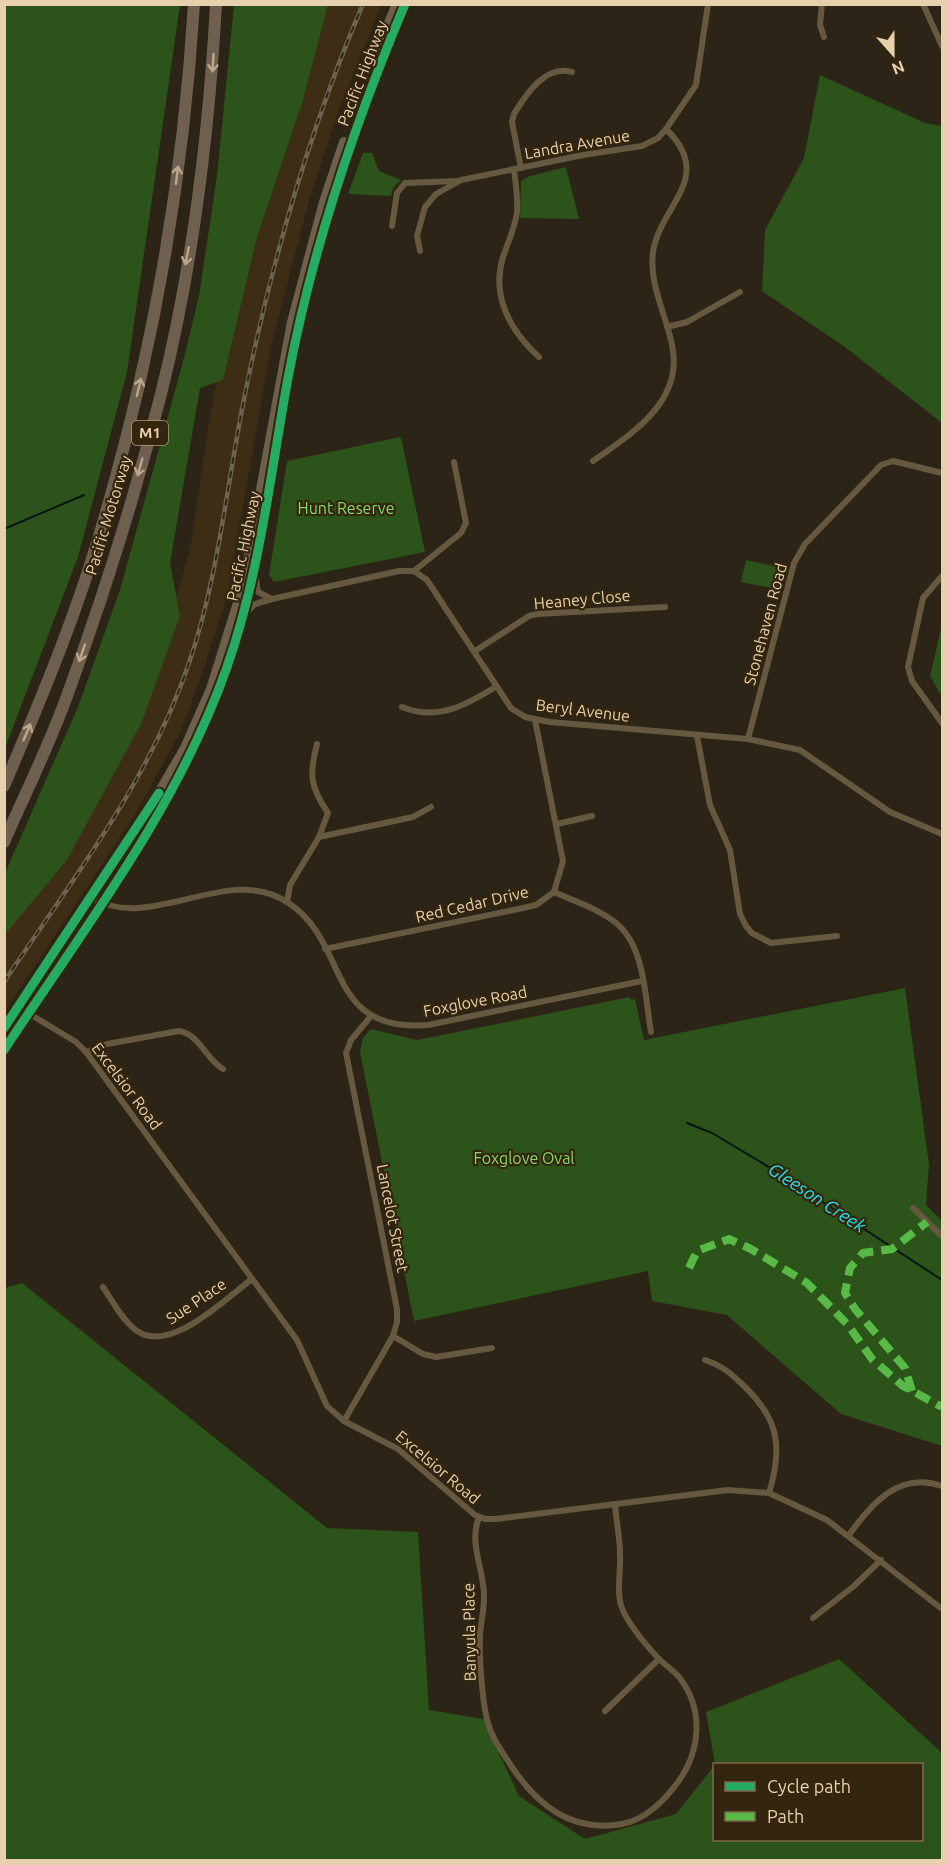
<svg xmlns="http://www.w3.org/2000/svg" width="947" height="1865" font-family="Ubuntu,sans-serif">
<rect width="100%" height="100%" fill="#2c2416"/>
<polygon fill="#3c2d14" points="329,5 381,5 337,115 309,201 271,346 228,593 206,662 181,731 136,813 5,1011 5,930 131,717 174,606 190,549 211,410 237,285 309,54"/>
<g fill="#2c5319">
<polygon points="5,4 180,5 127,372 78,557 5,748"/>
<polygon points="234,5 328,5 302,103 257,237 223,380 200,388 170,563 180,616 141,724 67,860 8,931 5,930 5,873 78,707 120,590 184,358 199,296 217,176"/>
<polygon points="820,75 925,123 942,126 942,423 845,347 762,291 765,230 804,158"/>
<polygon points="363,153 372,153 379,171 401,180 393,188 391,196 348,194"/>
<polygon points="566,167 579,219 520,218 521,181 530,176"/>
<polygon points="401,437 425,552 274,582 269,575 287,461"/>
<polygon points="746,560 783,568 777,589 741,582"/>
<polygon points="942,625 942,697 930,676"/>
<polygon points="905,988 929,1165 926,1205 942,1221 942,1446 841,1414 727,1315 652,1301 648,1271 414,1321 360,1052 363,1038 371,1029 417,1040 630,997 631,1000 635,999 644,1040"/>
<polygon points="22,1283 327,1528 418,1532 429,1710 483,1719 519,1796 585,1839 676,1814 714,1766 714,1840 922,1840 922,1764 715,1764 706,1712 839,1659 942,1753 942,1860 5,1860 4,1288"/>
</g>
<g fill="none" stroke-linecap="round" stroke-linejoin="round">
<g stroke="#041514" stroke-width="2">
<polyline points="4,529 84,495"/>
<polyline points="687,1123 712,1133 777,1172 942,1280"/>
</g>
<g stroke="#67593f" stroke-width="6">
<polyline points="822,4 820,25 824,37"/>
<polyline points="923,4 942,46"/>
<path d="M521 168 512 122 514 114C526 94 546 64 572 72"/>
<path d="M514 170C516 184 518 198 517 212 515 228 508 242 503 257 491 296 510 331 539 357"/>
<polyline points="392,226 397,193 405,183 458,181"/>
<polyline points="420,251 417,236 425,207 436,194 461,180 583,155 642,146 658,138 666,129 696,85 708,4"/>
<polyline points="667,327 687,322 740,292"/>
<path d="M593 461C623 440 663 415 672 377 682 337 647 296 653 252 660 205 716 178 666 129"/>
<polyline points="414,571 461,533 466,523 454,462"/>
<polyline points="942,576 923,598 908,667 912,681 942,723"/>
<polyline points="256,579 258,592 272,599"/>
<polyline points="247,612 255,604 272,599 399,571 414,571 427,580 511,708 525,717 550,722 748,739 800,750 890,812 942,834"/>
<polyline points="475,651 529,616 537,614 665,607"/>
<path d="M402 707C438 722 468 704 497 686"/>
<polyline points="697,736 710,805 730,850 740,914 746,926 752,933 771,943 837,936"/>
<polyline points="748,739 794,563 805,544 881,465 893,461 942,473"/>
<path d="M317 744C309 774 310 787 328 813L319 837"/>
<polyline points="557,824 592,816"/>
<path d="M554 892C574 901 599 909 616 923 645 946 645 998 651 1032"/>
<path d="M91 898C153 933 226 863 287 902 351 942 323 1033 428 1025L642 981"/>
<polyline points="287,902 290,885 319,837 413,817 431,807"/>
<polyline points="325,949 523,908 536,905 554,892 563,861 535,720"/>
<polyline points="18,1007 76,1042 86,1052 297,1340 327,1406 344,1421 398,1449 475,1515 485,1519 496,1519 728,1490 769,1493 827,1520 942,1609"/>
<path d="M86 1052 107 1044 179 1031C199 1034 206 1059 223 1069"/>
<polyline points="913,1208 942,1236"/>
<path d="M103 1287C113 1302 123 1321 137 1331 171 1354 226 1298 252 1279"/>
<polyline points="393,1336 423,1354 436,1357 492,1348"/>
<path d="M705 1360C724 1367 728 1371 743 1385 779 1419 783 1447 769 1493"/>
<polyline points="344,1421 393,1336 397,1322 397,1309 346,1053 351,1040 371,1016"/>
<path d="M479 1518C468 1543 485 1572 484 1598 484 1610 481 1622 480 1634 479 1658 482 1697 487 1720 491 1737 501 1750 510 1764 536 1804 570 1833 622 1824 645 1820 665 1800 678 1782 701 1750 704 1709 679 1677 673 1670 665 1665 659 1659 645 1644 629 1626 622 1608 616 1593 621 1570 620 1554 620 1537 616 1520 615 1504"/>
<path d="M849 1535C871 1504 899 1471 942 1486"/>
<polyline points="813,1618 854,1586 881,1560"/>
<polyline points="605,1711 659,1659"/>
</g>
<g stroke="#6f604c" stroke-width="10">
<polyline points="377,51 397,4"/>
<polyline points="4,1028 149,810 185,748 211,689 243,587 292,322 324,202 344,142"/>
<path d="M4 1050C85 927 178 807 227 667 260 573 270 476 288 378 312 249 354 125 405 4"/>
</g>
<g stroke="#6f5f4f" stroke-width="12">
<path d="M4 786C39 704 74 621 99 536 151 363 183 184 194 4"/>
<path d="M4 842C25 794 49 746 67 696 103 598 135 496 161 394 192 270 209 132 216 4"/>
</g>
<g stroke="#6d634f" stroke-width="4.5">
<path id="rail" d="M4 982C72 880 150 780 189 663 218 578 226 491 243 404 270 267 308 133 363 4"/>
</g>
<use href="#rail" stroke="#34260e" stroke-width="2" stroke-dasharray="7" stroke-linecap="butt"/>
<g stroke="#58b947" stroke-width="8" stroke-dasharray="15 8" stroke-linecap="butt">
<polyline points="689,1268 697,1251 729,1239 751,1249 807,1283 848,1325 872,1359 903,1386 942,1407"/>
<polyline points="912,1391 905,1368 855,1309 845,1293 850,1268 863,1253 892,1249 927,1222"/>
</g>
<g stroke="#34260e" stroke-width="13">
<g id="cycleway">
<polyline points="4,1028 159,793"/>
<path d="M4 1050C85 927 178 807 227 667 260 573 270 476 288 378 312 249 354 125 405 4"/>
</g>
</g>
<use href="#cycleway" stroke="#26ab63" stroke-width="9"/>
</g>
<defs><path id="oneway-shaft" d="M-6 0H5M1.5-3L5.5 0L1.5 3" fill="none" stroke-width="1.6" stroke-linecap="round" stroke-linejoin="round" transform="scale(1.5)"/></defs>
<g stroke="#bda88c">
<use href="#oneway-shaft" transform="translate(213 63) rotate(93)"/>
<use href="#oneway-shaft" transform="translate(177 175) rotate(-83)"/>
<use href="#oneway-shaft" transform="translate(187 256) rotate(101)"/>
<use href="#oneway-shaft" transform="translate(139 387) rotate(-76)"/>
<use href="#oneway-shaft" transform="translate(140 467) rotate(106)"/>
<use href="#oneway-shaft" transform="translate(82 653) rotate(109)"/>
<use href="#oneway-shaft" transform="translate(27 732) rotate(-67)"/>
</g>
<g text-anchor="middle" stroke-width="4.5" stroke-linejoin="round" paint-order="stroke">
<rect fill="#34260e" stroke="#b19d7d" stroke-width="1.5" x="132" y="421" width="36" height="24" rx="4.5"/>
<g font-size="15" font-weight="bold" fill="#e7d0ad">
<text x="150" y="438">M1</text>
</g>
<g font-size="16" fill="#e7d0ad" stroke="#34260e">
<text transform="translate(362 73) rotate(-69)" y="6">Pacific Highway</text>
<text transform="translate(577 144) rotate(-10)" y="6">Landra Avenue</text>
<text transform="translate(108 515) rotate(-73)" y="6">Pacific Motorway</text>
<text transform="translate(243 546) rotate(-78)" y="6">Pacific Highway</text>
<text transform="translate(582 599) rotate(-5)" y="6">Heaney Close</text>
<text transform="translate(765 624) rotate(-75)" y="6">Stonehaven Road</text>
<text transform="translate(583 710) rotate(7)" y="6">Beryl Avenue</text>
<text transform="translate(472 904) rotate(-13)" y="6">Red Cedar Drive</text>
<text transform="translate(475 1001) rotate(-11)" y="6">Foxglove Road</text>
<text transform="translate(127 1086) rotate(53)" y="6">Excelsior Road</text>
<text transform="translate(393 1218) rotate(79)" y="6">Lancelot Street</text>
<text transform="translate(196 1301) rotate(-34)" y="6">Sue Place</text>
<text transform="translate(438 1467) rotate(40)" y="6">Excelsior Road</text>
<text transform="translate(469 1632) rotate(-91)" y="6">Banyula Place</text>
</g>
<g font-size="16" fill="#83d963" stroke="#34260e">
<text x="346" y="514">Hunt Reserve</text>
<text x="524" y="1164">Foxglove Oval</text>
</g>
<g font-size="18" font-style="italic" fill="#1ce6ec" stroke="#34260e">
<text transform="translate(817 1198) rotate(33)" y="6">Gleeson Creek</text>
</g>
</g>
<rect width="947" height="1865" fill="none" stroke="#e7d0ad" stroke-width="12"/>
<rect x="713" y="1763" width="210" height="78" fill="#34260e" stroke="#7c6a4e" stroke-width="1.5"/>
<rect x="725" y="1782" width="30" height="9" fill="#26ab63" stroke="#7c6a4e" stroke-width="1.5"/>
<text x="767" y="1793" font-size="18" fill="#e7d0ad">Cycle path</text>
<rect x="725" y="1812" width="30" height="9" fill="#58b947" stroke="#7c6a4e" stroke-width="1.5"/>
<text x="767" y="1823" font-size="18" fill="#e7d0ad">Path</text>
<g transform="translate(893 54) rotate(159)" stroke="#34260e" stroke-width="4.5" paint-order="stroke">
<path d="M0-4.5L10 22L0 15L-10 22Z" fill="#e7d0ad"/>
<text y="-9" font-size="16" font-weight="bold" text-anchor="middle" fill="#e7d0ad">N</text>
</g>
</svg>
